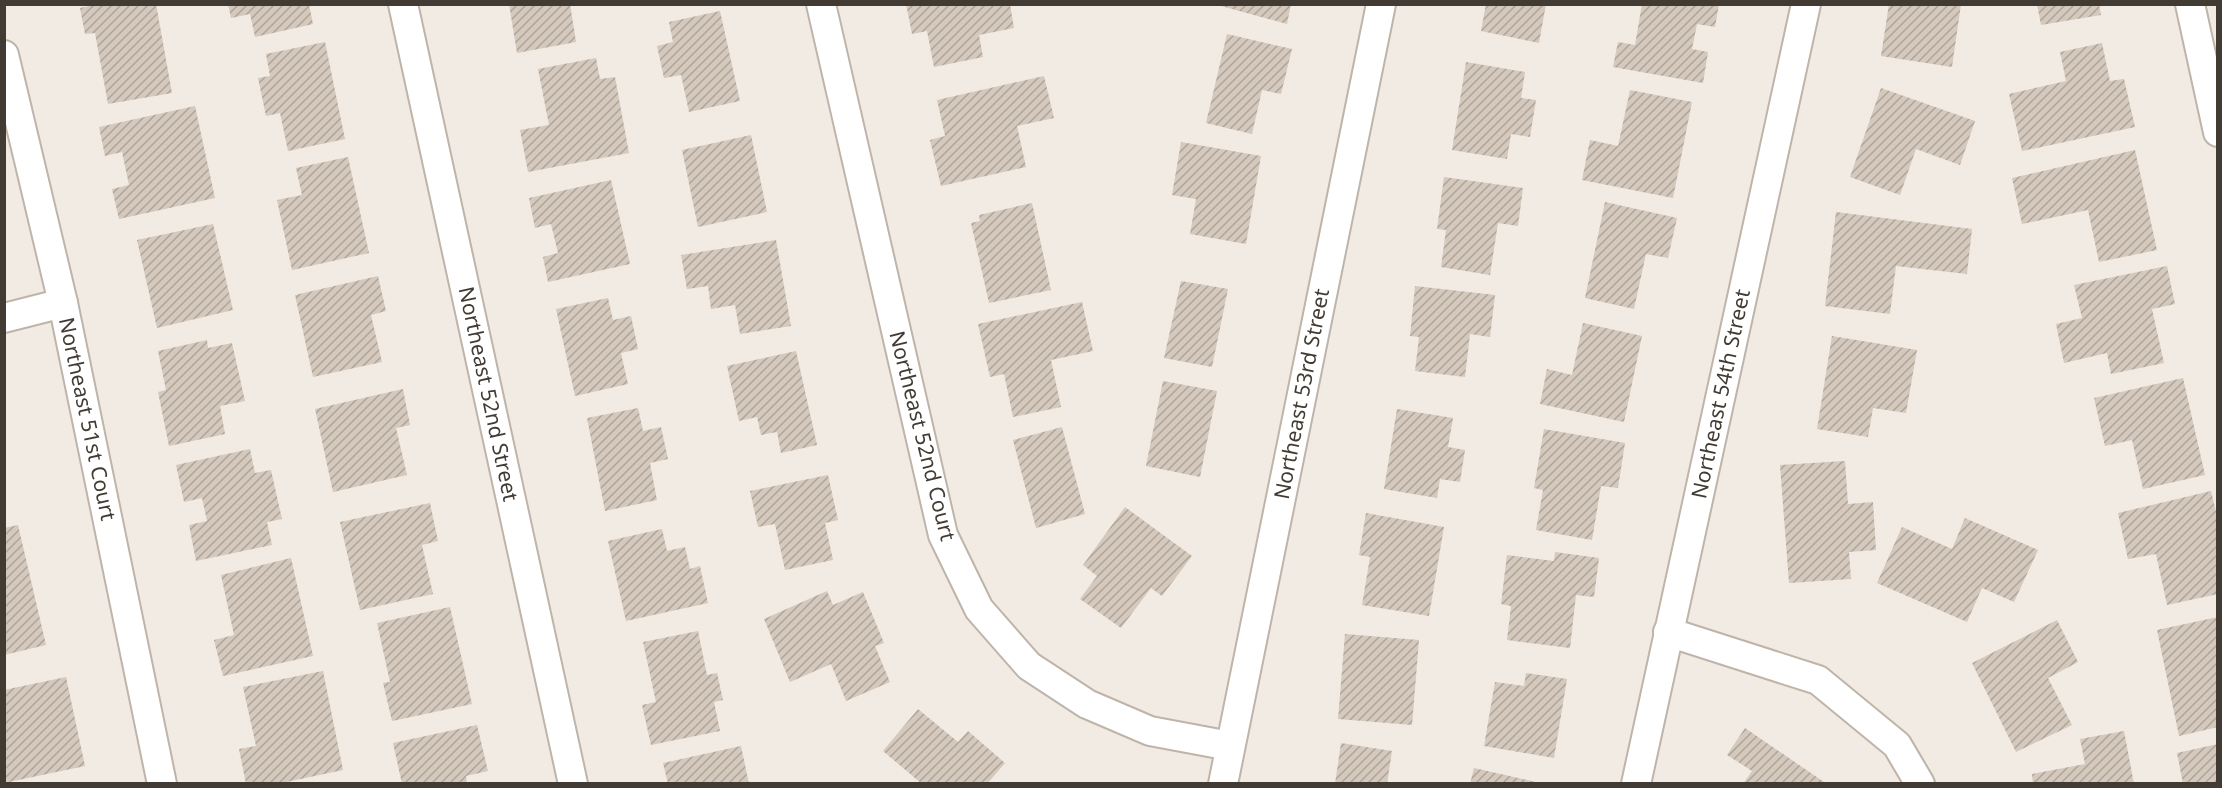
<svg xmlns="http://www.w3.org/2000/svg" width="2222" height="788" font-family="'Noto Sans',sans-serif">
<defs>
<pattern id="building-hatch" width="6" height="6" patternUnits="userSpaceOnUse" patternTransform="scale(1.5)"><rect width="6" height="6" fill="#d5c8bc"/><path d="M-1 1l2-2M0 6l6-6M5 7l2-2" fill="none" stroke="#aea499"/></pattern>
</defs>
<rect width="100%" height="100%" fill="#f1ebe3"/>
<g fill="url(#building-hatch)">
<polygon points="98,4 156,4 172,93 108,104 95,33 85,34 80,8"/>
<polygon points="228,4 309,4 313,24 255,37 250,14 231,18"/>
<polygon points="509,4 570,4 576,42 517,53"/>
<polygon points="906,4 1010,4 1014,28 979,35 983,57 934,67 927,31 912,34"/>
<polygon points="1214,4 1291,4 1287,24"/>
<polygon points="1486,4 1546,4 1539,43 1481,31"/>
<polygon points="1642,4 1719,4 1715,27 1697,24 1692,49 1708,52 1703,83 1613,67 1618,42 1635,45"/>
<polygon points="1889,4 1961,4 1952,67 1881,56"/>
<polygon points="2037,4 2099,4 2101,15 2041,25"/>
<polygon points="720,11 740,101 689,112 681,75 664,78 657,46 673,42 669,22"/>
<polygon points="1227,34 1292,49 1281,94 1262,90 1252,134 1206,123"/>
<polygon points="325,42 345,139 288,151 280,113 266,116 258,78 270,76 266,54"/>
<polygon points="2102,43 2110,81 2124,79 2135,127 2022,151 2009,94 2066,81 2060,52"/>
<polygon points="596,58 600,79 615,77 629,153 528,172 520,130 549,125 538,69"/>
<polygon points="1466,62 1525,72 1521,98 1536,100 1530,137 1511,134 1507,159 1452,150"/>
<polygon points="1044,76 1054,118 1017,126 1026,167 941,186 930,140 945,136 937,100"/>
<polygon points="1881,88 1975,121 1960,165 1916,149 1900,195 1850,177"/>
<polygon points="1630,90 1692,102 1673,198 1582,180 1590,140 1618,146"/>
<polygon points="195,106 215,198 119,219 112,189 129,185 122,152 105,156 99,127"/>
<polygon points="751,135 767,212 698,227 682,150"/>
<polygon points="1181,142 1261,156 1246,244 1190,234 1196,199 1172,195"/>
<polygon points="2135,150 2157,250 2099,262 2088,210 2022,224 2012,178"/>
<polygon points="348,157 369,253 292,270 277,200 302,195 296,168"/>
<polygon points="1444,177 1523,188 1518,226 1498,223 1490,275 1441,267 1446,230 1437,229"/>
<polygon points="611,180 630,264 548,282 543,257 558,253 551,224 535,228 529,198"/>
<polygon points="1605,202 1677,218 1668,258 1646,254 1634,309 1585,298"/>
<polygon points="1032,203 1051,290 989,303 971,223 980,221 979,215"/>
<polygon points="1836,212 1972,229 1967,274 1896,266 1890,314 1825,306"/>
<polygon points="213,224 233,310 157,328 137,240"/>
<polygon points="776,240 791,326 740,334 735,305 711,309 708,286 687,289 681,255"/>
<polygon points="2167,266 2175,304 2152,309 2164,363 2111,374 2107,353 2064,363 2056,324 2082,318 2074,285"/>
<polygon points="378,276 386,311 371,315 382,362 313,377 295,295"/>
<polygon points="1181,281 1228,289 1212,367 1164,358"/>
<polygon points="1415,286 1495,295 1490,337 1470,334 1465,377 1415,371 1419,337 1410,336"/>
<polygon points="608,298 613,320 631,316 638,349 621,353 628,384 575,396 556,309"/>
<polygon points="1082,302 1093,351 1051,360 1061,407 1013,417 1004,374 990,377 978,324"/>
<polygon points="1583,323 1642,336 1624,422 1540,404 1547,369 1572,375"/>
<polygon points="1832,336 1917,350 1906,413 1873,408 1868,437 1817,429"/>
<polygon points="207,340 208,348 232,343 245,401 220,406 225,434 169,446 158,392 166,390 158,351"/>
<polygon points="796,351 817,445 781,453 777,432 761,435 757,417 739,421 727,366"/>
<polygon points="2183,378 2205,475 2143,489 2132,440 2105,446 2094,398"/>
<polygon points="1163,381 1217,391 1200,477 1146,466"/>
<polygon points="403,389 410,425 396,428 407,475 333,492 315,409"/>
<polygon points="638,408 643,431 661,427 668,459 650,463 657,500 605,511 587,418"/>
<polygon points="1397,409 1453,418 1448,447 1465,450 1460,482 1440,479 1437,498 1384,489"/>
<polygon points="1062,427 1085,514 1036,528 1013,440"/>
<polygon points="1544,429 1625,443 1618,488 1601,486 1592,540 1536,530 1543,490 1534,488"/>
<polygon points="250,449 255,473 271,470 282,519 267,522 272,545 196,561 189,525 207,521 202,498 184,502 176,465"/>
<polygon points="1845,461 1848,504 1873,502 1876,550 1849,552 1851,579 1789,583 1780,465"/>
<polygon points="828,475 838,520 825,523 833,560 785,570 775,524 758,527 750,491"/>
<polygon points="2211,491 2218,520 2218,594 2167,605 2156,554 2128,559 2118,513"/>
<polygon points="430,503 438,541 422,545 433,594 360,610 340,522"/>
<polygon points="1125,507 1192,556 1162,596 1151,588 1121,628 1080,599 1097,576 1083,565"/>
<polygon points="1366,513 1444,527 1429,616 1362,605 1370,557 1359,555"/>
<polygon points="1965,518 2038,550 2014,602 1982,588 1967,622 1877,583 1902,527 1952,549"/>
<polygon points="18,525 46,645 4,655 4,528"/>
<polygon points="662,529 667,551 685,547 690,569 700,566 708,603 626,621 608,541"/>
<polygon points="1555,552 1599,558 1594,597 1576,595 1570,648 1507,640 1511,606 1501,604 1507,555 1554,561"/>
<polygon points="291,558 313,656 223,676 214,640 234,635 221,575"/>
<polygon points="827,591 833,605 863,592 884,643 875,646 890,682 846,701 831,664 790,682 764,619"/>
<polygon points="450,607 472,704 392,721 383,683 390,682 377,623"/>
<polygon points="2218,617 2218,727 2179,736 2157,630"/>
<polygon points="2057,620 2078,662 2048,678 2072,725 2016,752 1972,663"/>
<polygon points="698,631 707,675 717,673 723,700 714,702 720,731 651,745 642,705 656,702 643,642"/>
<polygon points="1345,634 1419,640 1412,725 1338,719"/>
<polygon points="323,671 343,770 277,784 246,784 239,749 256,746 243,687"/>
<polygon points="1526,673 1567,679 1554,758 1484,746 1495,682 1524,686"/>
<polygon points="66,677 85,766 4,783 4,690"/>
<polygon points="918,709 958,742 968,731 1005,763 987,784 922,784 883,751"/>
<polygon points="477,725 488,771 466,776 467,784 402,784 393,743"/>
<polygon points="1745,728 1827,784 1743,784 1752,771 1727,755"/>
<polygon points="2124,731 2134,784 2033,784 2032,774 2085,764 2080,739"/>
<polygon points="1341,743 1392,751 1387,784 1335,784"/>
<polygon points="2218,744 2218,784 2183,784 2177,753"/>
<polygon points="741,746 749,784 668,784 663,763"/>
<polygon points="1474,768 1540,783 1540,784 1470,784"/>
</g>
<g fill="none" stroke-linecap="round" stroke-linejoin="round">
<g stroke="#bfb4a9" stroke-width="32">
<g id="minor">
<polyline points="403,4 573,784"/>
<polyline points="821,4 943,535 979,609 1029,666 1087,704 1150,731 1230,746"/>
<polyline points="2190,4 2218,132"/>
<polyline points="4,55 63,303 162,784"/>
<polyline points="4,318 63,303"/>
<polyline points="1668,632 1818,680 1897,745 1920,784"/>
<polyline points="1223,784 1381,4"/>
<polyline points="1636,784 1806,4"/>
</g>
</g>
<use href="#minor" stroke="#fff" stroke-width="28"/>
</g>
<g text-anchor="middle" stroke-width="4.5" stroke-linejoin="round" paint-order="stroke">
<g font-size="21" fill="#423b33" stroke="#fff">
<text transform="translate(488 394) rotate(78)" y="7">Northeast 52nd Street</text>
<text transform="translate(1302 394) rotate(-79)" y="7">Northeast 53rd Street</text>
<text transform="translate(1721 394) rotate(-78)" y="7">Northeast 54th Street</text>
<text transform="translate(87 419) rotate(78)" y="7">Northeast 51st Court</text>
<text transform="translate(922 436) rotate(76)" y="7">Northeast 52nd Court</text>
</g>
</g>
<rect width="2222" height="788" fill="none" stroke="#423b33" stroke-width="12"/>
</svg>
